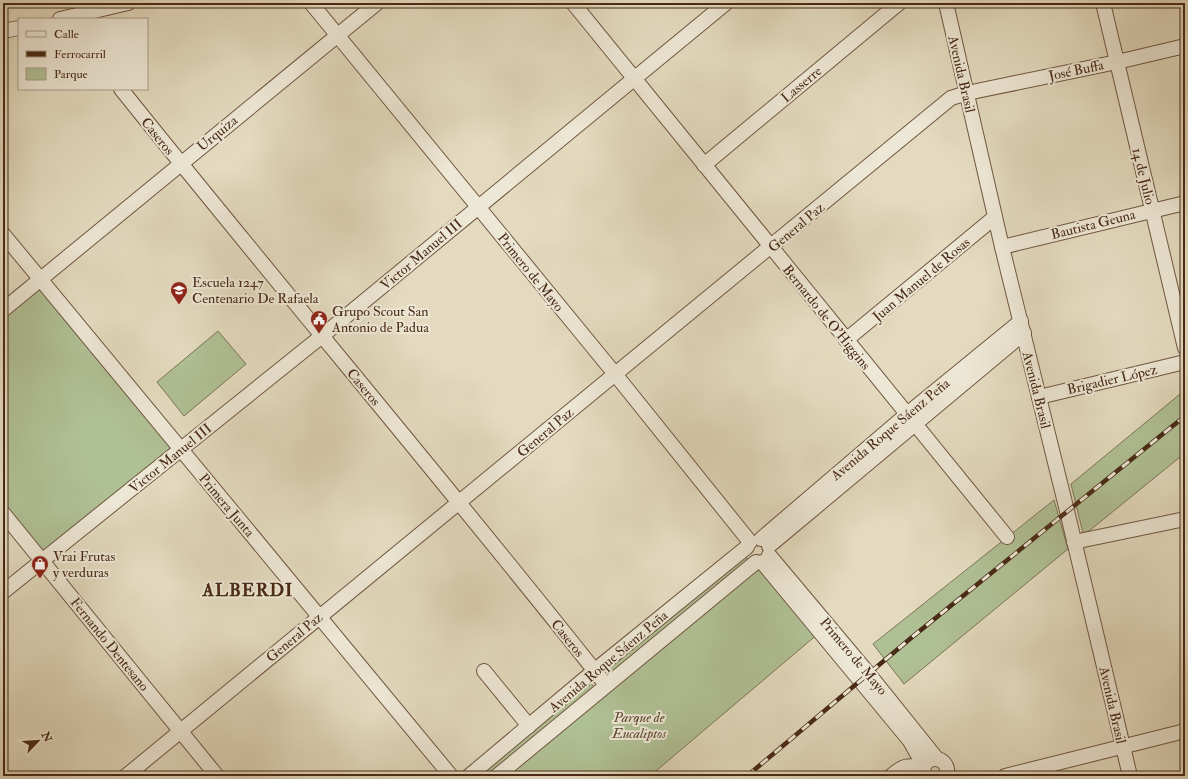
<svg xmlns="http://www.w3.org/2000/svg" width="1188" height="779" font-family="'IM FELL Double Pica',serif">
<rect width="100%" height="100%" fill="#e3dabf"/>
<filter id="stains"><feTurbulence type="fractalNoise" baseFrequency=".005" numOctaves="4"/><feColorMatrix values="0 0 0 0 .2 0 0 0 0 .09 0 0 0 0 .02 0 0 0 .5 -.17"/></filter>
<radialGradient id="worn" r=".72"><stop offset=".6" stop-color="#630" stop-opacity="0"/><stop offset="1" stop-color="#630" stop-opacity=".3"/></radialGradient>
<g fill="#b0c095" stroke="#7c7556">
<polygon points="40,287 172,448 44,553 3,504 3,317"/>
<polygon points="218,331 246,364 184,416 157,382"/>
<polygon points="1185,390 1185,453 1089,531 1083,533 1071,484"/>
<polygon points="1054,500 1068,549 904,684 873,644"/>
<polygon points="743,554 750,563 613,677 607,670"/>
<polygon points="760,569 819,633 650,776 505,776 751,573"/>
<polygon points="590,682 597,691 494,776 479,776"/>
</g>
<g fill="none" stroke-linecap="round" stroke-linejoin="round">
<g stroke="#705640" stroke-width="16">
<g id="minor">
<polyline points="311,3 615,374 750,542"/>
<polyline points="573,3 1007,537"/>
<polyline points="946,3 1002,247 1067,511 1130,776"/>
<polyline points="1103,3 1185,348"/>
<polyline points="60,19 128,3"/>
<polyline points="3,31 19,28"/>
<path d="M121 89C281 289 447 484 606 685"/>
<polyline points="704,165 899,3"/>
<polyline points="3,234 451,776"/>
<polyline points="1002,247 1185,203"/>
<polyline points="3,310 377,3"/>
<polyline points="846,340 995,217"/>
<polyline points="1039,397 1185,362"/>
<polyline points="3,513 217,776"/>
<polyline points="761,539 906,415 1021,321"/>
<polyline points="1074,542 1185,519"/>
<polyline points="769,546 1024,333"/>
<polyline points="769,555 868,673 937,759"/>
<polyline points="762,562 910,741 924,766"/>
<polyline points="3,592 322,336 726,3"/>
<polyline points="484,671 529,726"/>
<polyline points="126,776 951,98 967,93 1117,62 1185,46"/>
<polyline points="469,776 594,671 747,547"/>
<polyline points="497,776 756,562"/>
<path d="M891 776C904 765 907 765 923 767"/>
<path d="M924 776C918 754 951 753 947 776"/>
<polyline points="1005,776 1185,731"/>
</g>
</g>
<use href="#minor" stroke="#ede7d5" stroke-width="14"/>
<g stroke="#492a16" stroke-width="4.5">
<polyline id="rail" points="747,776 911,638 1185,416"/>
</g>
<use href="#rail" stroke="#ede7d5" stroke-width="3" stroke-dasharray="9" stroke-linecap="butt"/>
</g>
<defs>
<g id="school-pin" transform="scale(0.9)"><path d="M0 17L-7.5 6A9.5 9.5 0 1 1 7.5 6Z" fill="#8f2418" stroke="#ede7d5"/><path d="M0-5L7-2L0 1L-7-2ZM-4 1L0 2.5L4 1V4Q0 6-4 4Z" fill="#fff"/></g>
<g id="civic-pin" transform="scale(0.9)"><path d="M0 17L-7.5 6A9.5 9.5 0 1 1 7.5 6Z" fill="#8f2418" stroke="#ede7d5"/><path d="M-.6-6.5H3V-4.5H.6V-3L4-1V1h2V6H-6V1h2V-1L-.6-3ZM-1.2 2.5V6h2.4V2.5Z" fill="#fff"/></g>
<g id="shop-pin" transform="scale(0.9)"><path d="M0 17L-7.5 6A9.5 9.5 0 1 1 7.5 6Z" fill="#8f2418" stroke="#ede7d5"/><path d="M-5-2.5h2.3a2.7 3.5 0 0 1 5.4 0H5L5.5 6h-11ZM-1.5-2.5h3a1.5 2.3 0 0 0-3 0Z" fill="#fff"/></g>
</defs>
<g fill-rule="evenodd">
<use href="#school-pin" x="179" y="290"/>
<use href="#civic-pin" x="319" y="319"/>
<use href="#shop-pin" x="40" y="564"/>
</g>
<g text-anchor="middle" stroke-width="4" stroke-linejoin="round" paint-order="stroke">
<g font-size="14" fill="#492a16" stroke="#ede7d5">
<text transform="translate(1076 70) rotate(-12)" y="5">José Buffa</text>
<text transform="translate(962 74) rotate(77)" y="5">Avenida Brasil</text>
<text transform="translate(801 84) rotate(-40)" y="5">Lasserre</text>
<text transform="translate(217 133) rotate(-39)" y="5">Urquiza</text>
<text transform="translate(158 136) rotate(51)" y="5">Caseros</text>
<text transform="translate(1144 176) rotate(76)" y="5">14 de Julio</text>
<text transform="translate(1093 224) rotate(-14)" y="5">Bautista Geuna</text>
<text transform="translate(796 227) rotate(-40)" y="5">General Paz</text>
<text transform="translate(421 254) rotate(-40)" y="5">Victor Manuel III</text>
<text transform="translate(531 272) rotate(51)" y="5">Primero de Mayo</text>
<text transform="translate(921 279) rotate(-40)" y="5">Juan Manuel de Rosas</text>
<text transform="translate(827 317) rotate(51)" y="5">Bernardo de O'Higgins</text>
<text transform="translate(1112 379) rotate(-13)" y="5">Brigadier López</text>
<text transform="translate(364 387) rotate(50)" y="5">Caseros</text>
<text transform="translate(1037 390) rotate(76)" y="5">Avenida Brasil</text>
<text transform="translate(890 429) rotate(-40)" y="5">Avenida Roque Sáenz Peña</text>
<text transform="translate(545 432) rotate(-40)" y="5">General Paz</text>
<text transform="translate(170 458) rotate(-39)" y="5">Victor Manuel III</text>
<text transform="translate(227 505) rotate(50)" y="5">Primera Junta</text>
<text transform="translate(294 637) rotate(-40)" y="5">General Paz</text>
<text transform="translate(568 638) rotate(51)" y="5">Caseros</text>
<text transform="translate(110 644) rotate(51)" y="5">Fernando Dentesano</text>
<text transform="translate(854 656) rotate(50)" y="5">Primero de Mayo</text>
<text transform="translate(608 661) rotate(-40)" y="5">Avenida Roque Sáenz Peña</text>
<text transform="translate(1113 705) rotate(77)" y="5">Avenida Brasil</text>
</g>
<g font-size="14" fill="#492a16" stroke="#ede7d5" text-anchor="start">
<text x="192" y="287">Escuela 1247<tspan x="192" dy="16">Centenario De Rafaela</tspan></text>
<text x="332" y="316">Grupo Scout San<tspan x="332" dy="16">Antonio de Padua</tspan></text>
<text x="53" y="561">Vrai Frutas<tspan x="53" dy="16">y verduras</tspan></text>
</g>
<g font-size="14" font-style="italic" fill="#5e482f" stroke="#ede7d5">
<text x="639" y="722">Parque de<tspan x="639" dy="16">Eucaliptos</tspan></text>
</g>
<g font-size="18" font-weight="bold" letter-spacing="1" fill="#492a16" stroke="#ede7d5">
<text x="248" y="596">ALBERDI</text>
</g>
</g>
<rect width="1188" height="779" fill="none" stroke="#e3dabf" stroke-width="16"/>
<rect x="4" y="4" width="1180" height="771" fill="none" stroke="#492a16" stroke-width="2"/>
<rect x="8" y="8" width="1172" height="763" fill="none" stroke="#492a16"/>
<rect x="18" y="18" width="130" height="72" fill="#ede7d5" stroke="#ab9b89"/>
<rect x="26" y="31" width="20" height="6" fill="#ede7d5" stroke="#ab9b89"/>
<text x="54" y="38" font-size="12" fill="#492a16">Calle</text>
<rect x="26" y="51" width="20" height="6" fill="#492a16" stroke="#ab9b89"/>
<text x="54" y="58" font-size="12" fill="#492a16">Ferrocarril</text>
<rect x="26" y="68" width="20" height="12" fill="#b0c095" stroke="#ab9b89"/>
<text x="54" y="78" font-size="12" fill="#492a16">Parque</text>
<g transform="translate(38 741) rotate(65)" stroke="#ede7d5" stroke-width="3" paint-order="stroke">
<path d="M0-3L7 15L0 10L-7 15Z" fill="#492a16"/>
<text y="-6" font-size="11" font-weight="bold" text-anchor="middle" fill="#492a16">N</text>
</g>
<rect width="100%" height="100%" filter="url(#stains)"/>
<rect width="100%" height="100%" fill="url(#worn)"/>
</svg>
